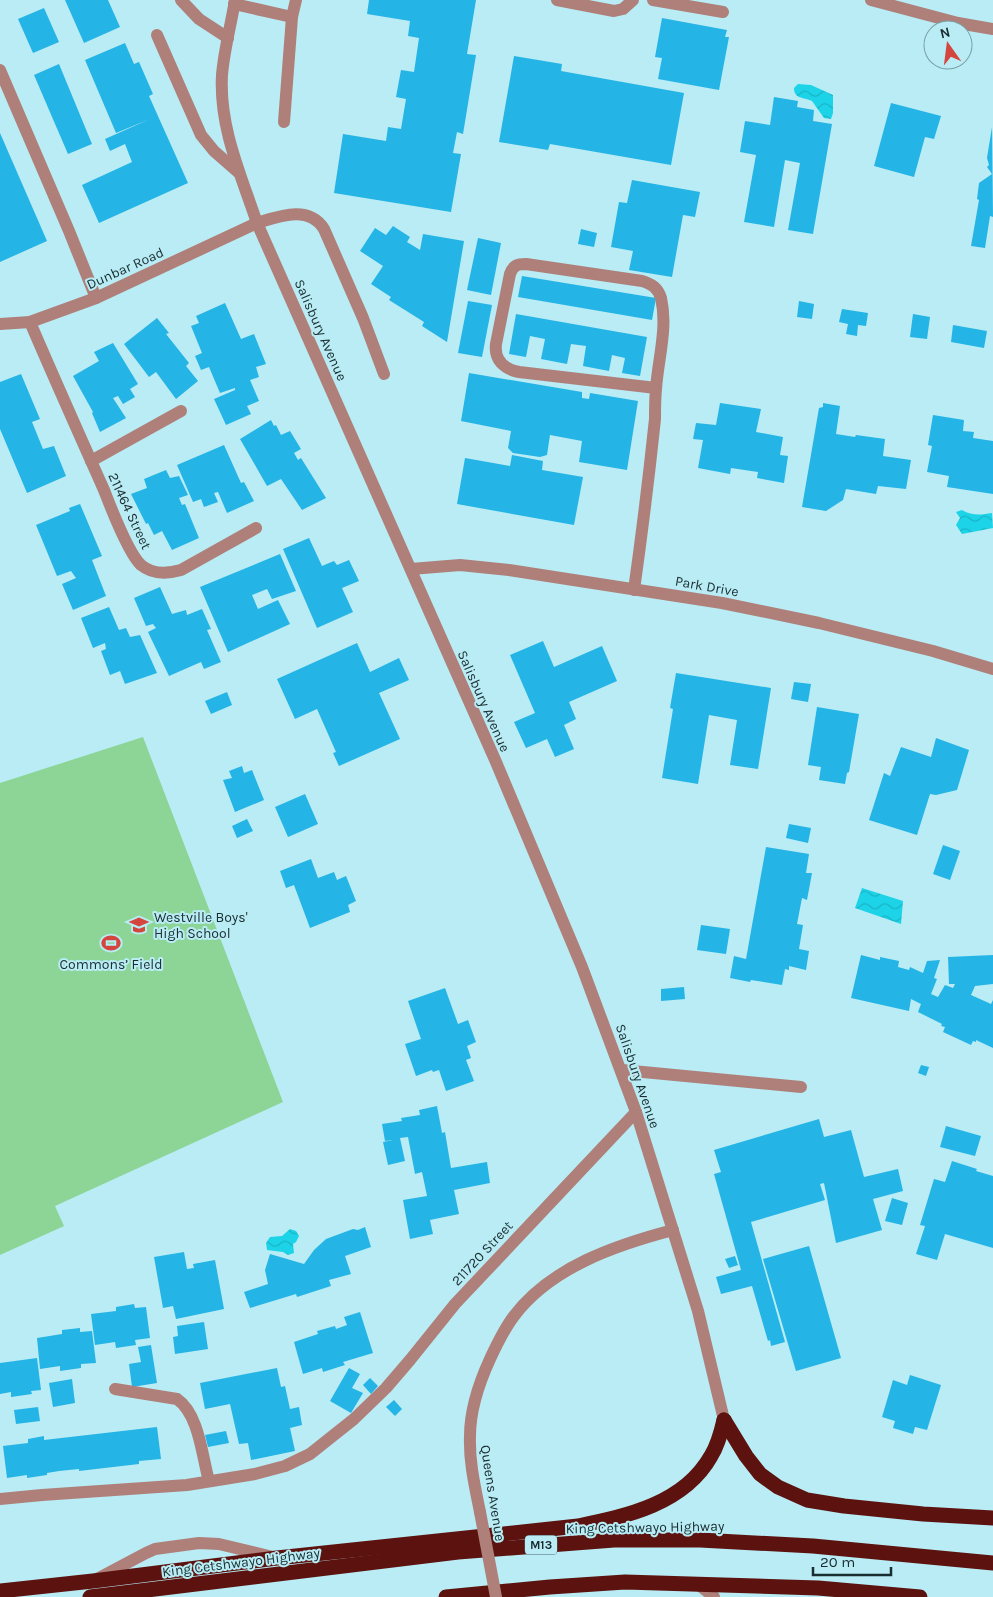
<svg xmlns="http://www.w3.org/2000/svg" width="993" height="1597" font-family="Karla,sans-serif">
<defs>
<pattern id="water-waves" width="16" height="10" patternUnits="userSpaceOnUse" patternTransform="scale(1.25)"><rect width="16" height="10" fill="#1cd3e8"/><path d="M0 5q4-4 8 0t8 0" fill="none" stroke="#19b5c7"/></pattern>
</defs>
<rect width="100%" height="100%" fill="#b9ecf4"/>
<polygon fill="#8cd596" points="143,737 283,1102 55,1206 64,1226 0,1255 0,783"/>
<g fill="url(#water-waves)">
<path d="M798 84 811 85 833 95V113L831 119 824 118 812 101C803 97 794 99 794 88Z"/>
<path d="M962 510C972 516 981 515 992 513L993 528 962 534 956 525 960 518 956 512Z"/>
<polygon points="862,888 903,901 901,924 855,908"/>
<polygon points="290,1229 296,1231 299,1236 296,1242 293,1244 294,1253 288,1255 283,1252 267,1250 266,1243 270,1237 282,1236"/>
</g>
<g fill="#25b4e6">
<polygon points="65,0 108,0 120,27 84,43"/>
<polygon points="369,0 476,0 467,54 476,55 463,134 457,132 453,153 461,154 451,212 334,193 343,134 386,141 388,127 401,129 406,99 396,97 401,70 414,72 419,38 408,36 410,21 367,14"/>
<polygon points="44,8 59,42 33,53 18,19"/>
<polygon points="662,18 727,30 725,37 729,37 719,90 658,79 662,58 655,57"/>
<polygon points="125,43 134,64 139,62 153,94 149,96 188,183 99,223 82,185 132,162 125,144 110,151 105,139 150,119 116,133 85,60"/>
<polygon points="514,56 562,64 561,71 684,93 671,165 550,144 548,150 499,142"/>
<polygon points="59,64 92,144 68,154 34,75"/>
<polygon points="774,97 798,101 797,107 814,110 813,121 832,124 813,234 788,230 800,163 785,160 774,227 744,222 756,155 740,152 745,121 770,125"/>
<polygon points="891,103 941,116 934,139 925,137 914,177 874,166"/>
<polygon points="992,127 993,217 990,216 985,248 971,246 979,200 977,199 979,183 992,174 987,167 989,165 987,158"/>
<polygon points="0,133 47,241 0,262"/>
<polygon points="632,180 700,192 695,217 683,215 672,277 629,270 633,251 611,247 619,202 627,203"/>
<polygon points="393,226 410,237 407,242 420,250 423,234 464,241 447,342 422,326 424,322 389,300 391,297 371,284 383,266 360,251 375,228 386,235"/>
<polygon points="581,229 597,233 594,247 578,244"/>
<polygon points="478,238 501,243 491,295 467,290"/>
<polygon points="522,276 656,298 652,320 518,297"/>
<polygon points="468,301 492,305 482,357 458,353"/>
<polygon points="799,301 814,304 812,319 797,317"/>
<polygon points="225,303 241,339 254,334 266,364 256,367 259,377 250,380 259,401 247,406 251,414 226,425 214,399 235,390 235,388 220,393 209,367 201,370 195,356 202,353 191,326 199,323 196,316"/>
<polygon points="842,309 868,313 866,326 858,325 857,336 846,334 848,324 839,322"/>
<polygon points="516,314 647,337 640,376 622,373 625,358 612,355 609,371 583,366 586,346 571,344 567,364 541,359 545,339 530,336 526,357 509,354"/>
<polygon points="913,314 930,317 927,339 910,337"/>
<polygon points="157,318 169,333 166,334 189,363 186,366 198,381 176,399 156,372 149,377 124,344"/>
<polygon points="953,325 987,331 984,348 951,342"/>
<polygon points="113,343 138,384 130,389 135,397 123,404 118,396 113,398 126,418 100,432 92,413 93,412 73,376 99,361 94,352"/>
<polygon points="469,373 582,392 582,398 589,399 590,393 638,401 627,470 579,462 582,441 550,435 547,455 540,457 513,453 508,448 511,431 461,421"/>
<polygon points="21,374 40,419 32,422 43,449 54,446 66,476 27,493 0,429 0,382"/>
<polygon points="720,403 761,409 756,432 783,437 780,455 788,456 784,483 757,478 758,472 731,468 730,474 698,468 703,440 693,439 696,423 716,425"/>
<polygon points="823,403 840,406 836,434 855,437 856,435 885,439 883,456 911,460 906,489 878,486 876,494 846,489 843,500 826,511 802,507 819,408 823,407"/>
<polygon points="933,415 964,420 963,431 974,432 973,438 993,441 993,494 947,487 949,476 927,472 932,446 928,445"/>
<polygon points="271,420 274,426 276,425 281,435 290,431 301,449 294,453 298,460 301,458 326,498 302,510 281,479 267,486 240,439"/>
<polygon points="224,445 241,483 244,482 254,501 227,513 218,492 214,493 218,502 204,507 201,499 193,502 177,465"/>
<polygon points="512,455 543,461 542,470 583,477 574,525 457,504 465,458 510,466"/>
<polygon points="166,470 170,478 179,476 188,495 179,498 182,505 185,504 199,538 172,550 162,531 154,535 148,523 146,524 131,494 147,488 144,479"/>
<polygon points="80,504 102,556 92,560 106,596 73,610 62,584 76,578 71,571 57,576 36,525 70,511 69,508"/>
<polygon points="309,538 322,566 334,561 337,565 349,560 359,581 342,588 353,612 317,628 283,549"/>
<polygon points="280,554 296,591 272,599 267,589 252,595 258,609 278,600 290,624 228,652 200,587"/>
<polygon points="160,587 172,614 186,610 187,615 202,609 211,629 207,630 221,662 204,669 201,662 169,676 148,632 156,628 153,624 146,626 134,598"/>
<polygon points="109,607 119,630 126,628 130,637 140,635 157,673 125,684 120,671 110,675 101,651 106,649 105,643 93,648 81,618"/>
<polygon points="543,641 554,667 602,646 617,681 569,702 576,719 564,725 574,749 555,757 547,739 526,748 514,722 535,713 510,655"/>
<polygon points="357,643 370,672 399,658 409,680 379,693 400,739 339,766 333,753 336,752 317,709 295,719 277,679"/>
<polygon points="676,673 771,688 758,769 730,765 737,720 709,715 698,784 662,778 673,709 670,708"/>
<polygon points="794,682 811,684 808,702 791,699"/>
<polygon points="227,692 232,705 211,714 205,701"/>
<polygon points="817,707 859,714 849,772 847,773 845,784 819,780 821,767 808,765"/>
<polygon points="936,738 969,750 957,790 936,795 930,794 917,835 869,820 884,773 890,776 901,747 931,757"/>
<polygon points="242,766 244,773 252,770 264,800 235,812 223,780 232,778 229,771"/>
<polygon points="305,794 318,824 288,837 275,807"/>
<polygon points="247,819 253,831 237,838 232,826"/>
<polygon points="789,824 811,828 808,843 786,838"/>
<polygon points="943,845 960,851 950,880 933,874"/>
<polygon points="766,847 809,854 806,873 812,873 807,900 802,898 797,924 803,925 799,949 809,951 806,970 789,966 789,970 785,969 782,985 751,980 750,982 730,978 734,956 746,959"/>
<polygon points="311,859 318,878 334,872 337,880 346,876 356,901 348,905 350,912 310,928 294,885 286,888 280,871"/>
<polygon points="701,925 730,929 726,954 697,950"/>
<polygon points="861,955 880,960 880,957 899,961 898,967 909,970 910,967 923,973 927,961 940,960 934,978 937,979 931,994 938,997 945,985 953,988 955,984 949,984 948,957 993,955 993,984 975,986 971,995 991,1004 993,1000 993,1048 976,1040 976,1042 973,1041 971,1045 943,1032 945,1027 941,1026 942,1024 918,1012 921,1004 911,999 909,1011 851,998"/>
<polygon points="684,987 685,999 661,1001 661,989"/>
<polygon points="445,988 458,1024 468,1020 476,1042 467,1046 471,1058 466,1060 474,1081 446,1091 439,1070 433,1072 432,1070 416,1076 405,1044 421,1039 408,1001"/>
<polygon points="921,1065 929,1067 926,1076 918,1073"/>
<polygon points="437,1106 442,1133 445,1132 451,1168 487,1162 490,1183 454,1190 459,1214 430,1220 433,1234 410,1239 403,1200 427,1196 422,1172 415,1174 408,1137 400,1138 405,1161 388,1165 383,1142 393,1140 385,1141 382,1124 402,1121 401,1118 420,1115 419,1110"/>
<polygon points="819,1119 824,1137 851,1130 864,1177 898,1169 903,1191 873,1199 882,1230 836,1243 824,1183 820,1184 825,1200 751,1222 785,1342 771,1346 770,1340 768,1341 752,1286 721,1294 716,1277 741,1270 714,1174 721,1172 714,1150"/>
<polygon points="946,1126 981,1136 975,1156 940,1147"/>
<polygon points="952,1161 977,1169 976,1171 993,1176 993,1248 945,1234 937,1260 916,1254 925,1226 920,1225 934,1179 945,1182"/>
<polygon points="892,1198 908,1203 902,1225 885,1221"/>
<polygon points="365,1227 371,1247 345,1256 351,1274 329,1280 331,1286 297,1297 296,1294 250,1308 244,1292 268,1284 265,1270 270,1254 304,1264 314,1250 326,1239 353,1229 358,1230"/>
<polygon points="809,1246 841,1358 796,1371 763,1259"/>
<polygon points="184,1252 187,1269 194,1268 193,1264 215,1260 224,1309 176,1319 173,1306 163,1308 154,1257"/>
<polygon points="735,1256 738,1265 729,1268 725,1259"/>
<polygon points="134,1304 135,1308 146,1307 150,1338 135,1340 136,1345 116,1348 115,1342 95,1345 91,1314 116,1311 116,1307"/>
<polygon points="360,1312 373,1353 343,1362 345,1365 323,1372 322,1368 303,1374 294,1342 318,1334 317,1331 335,1326 336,1329 347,1325 344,1317"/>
<polygon points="204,1322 208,1349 175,1354 173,1337 178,1336 177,1326"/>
<polygon points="80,1328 80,1332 92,1331 96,1363 81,1364 81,1368 60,1371 60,1366 40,1369 37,1338 62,1334 62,1330"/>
<polygon points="151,1345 157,1383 132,1387 129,1364 141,1362 138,1347"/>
<polygon points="37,1358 41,1390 31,1391 32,1394 11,1397 11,1392 0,1394 0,1363"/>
<polygon points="277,1368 281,1387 285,1386 290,1409 299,1407 302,1425 290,1428 295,1451 251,1460 248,1443 239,1444 230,1404 205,1409 200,1383"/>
<polygon points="349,1368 360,1374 352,1388 363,1393 351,1413 330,1401"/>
<polygon points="910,1375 941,1385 927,1430 915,1427 913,1434 893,1428 895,1421 882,1417 893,1380 907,1385"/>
<polygon points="370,1378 378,1386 371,1394 363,1385"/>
<polygon points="72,1379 75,1403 53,1407 49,1383"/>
<polygon points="394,1400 402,1409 395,1416 386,1407"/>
<polygon points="38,1407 40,1421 16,1424 14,1410"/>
<polygon points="157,1427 161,1459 139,1461 139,1464 79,1471 79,1469 59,1471 47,1473 47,1475 27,1478 27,1475 7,1478 3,1446 28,1443 28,1439 44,1436 44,1440"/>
<polygon points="226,1431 229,1443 208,1447 205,1435"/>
</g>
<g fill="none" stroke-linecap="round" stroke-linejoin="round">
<g stroke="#af7f79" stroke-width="12">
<polyline points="181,0 199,19 228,38"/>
<path d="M235 0C231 25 224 50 222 75 219 127 241 175 257 223L496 762 582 967 636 1112 698 1311 724 1420"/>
<polyline points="557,0 614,11 623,9 633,0"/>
<polyline points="653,0 723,12"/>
<polyline points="871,0 958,23 993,29"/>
<polyline points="234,4 292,17 296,0"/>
<polyline points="157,35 201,135 214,151 238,172"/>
<polyline points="0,70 69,231 96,298"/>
<polyline points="284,122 292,17"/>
<path d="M30 322C54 378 79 434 104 490 111 508 128 553 141 565 153 575 167 574 181 570L256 528"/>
<path d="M0 324 30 322 96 298 257 223C280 216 309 205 324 229L363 318 384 374"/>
<polyline points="91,461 181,411"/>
<polyline points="411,569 460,565 509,570 722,603 819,623 933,651 993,669"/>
<path d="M634 590C642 533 649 476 655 419 655 409 655 399 656 389 658 359 668 328 661 298 658 288 652 284 642 281L526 264C518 264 513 265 510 274L496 344C494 360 504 369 519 372L656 388"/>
<polyline points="622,1070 801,1087"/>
<path d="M115 1389 177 1399C199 1414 202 1456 209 1481"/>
<polyline points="0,1499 42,1495 187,1485 255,1474 285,1466 310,1454 354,1419 386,1388 410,1360 455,1304 636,1112"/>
<path d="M480 1512C475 1487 469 1462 470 1436 470 1409 479 1383 490 1359 497 1344 504 1329 514 1316 551 1267 616 1245 673 1230"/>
<polyline points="97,1579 146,1553 155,1549 199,1543 219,1544 273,1557"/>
<polyline points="698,1584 714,1597"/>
</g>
<g stroke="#5c130f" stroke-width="15">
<polyline points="724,1420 746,1456 760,1474 778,1487 807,1500 844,1506 923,1514 993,1518"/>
<path d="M0 1591 93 1581 277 1558 578 1526C627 1516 684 1504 711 1456 718 1445 721 1433 724 1420"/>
<polyline points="90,1597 458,1552 614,1540 700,1540 813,1546 993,1563"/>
<polyline points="446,1597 550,1587 625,1582 818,1588 920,1597"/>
</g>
<polyline stroke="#af7f79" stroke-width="12" points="480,1512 496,1597"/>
</g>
<defs>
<g id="school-bare" transform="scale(1.5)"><path d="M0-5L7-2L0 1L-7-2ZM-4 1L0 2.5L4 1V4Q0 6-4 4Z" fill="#d4463d" stroke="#b9ecf4" stroke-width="2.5" paint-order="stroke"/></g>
<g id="stadium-bare" transform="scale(1.5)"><path d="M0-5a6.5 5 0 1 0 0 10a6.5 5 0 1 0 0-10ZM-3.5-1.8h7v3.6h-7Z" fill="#d4463d" stroke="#b9ecf4" stroke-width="2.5" paint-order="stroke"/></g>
</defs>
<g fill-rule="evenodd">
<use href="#school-bare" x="139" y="925"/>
<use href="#stadium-bare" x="111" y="943"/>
</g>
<g text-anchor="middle" stroke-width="4" stroke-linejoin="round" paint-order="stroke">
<rect fill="#b9ecf4" stroke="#49666b" stroke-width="1" x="525" y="1535.5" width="32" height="19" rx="4"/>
<g font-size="12" font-weight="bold" fill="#192d30">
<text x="541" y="1549">M13</text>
</g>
<g font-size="14" fill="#192d30" stroke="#b9ecf4">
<text transform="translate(125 268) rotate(-24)" y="5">Dunbar Road</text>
<text transform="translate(321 330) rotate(66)" y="5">Salisbury Avenue</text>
<text transform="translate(130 511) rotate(65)" y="5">211464 Street</text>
<text transform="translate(707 586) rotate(10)" y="5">Park Drive</text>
<text transform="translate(484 701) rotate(66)" y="5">Salisbury Avenue</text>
<text transform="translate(638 1076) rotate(71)" y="5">Salisbury Avenue</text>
<text transform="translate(482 1253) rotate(-47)" y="5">211720 Street</text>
<text transform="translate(493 1493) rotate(81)" y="5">Queens Avenue</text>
<text transform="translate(645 1527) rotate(-1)" y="5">King Cetshwayo Highway</text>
<text transform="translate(241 1562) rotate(-7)" y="5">King Cetshwayo Highway</text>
</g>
<g font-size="14" fill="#192d30" stroke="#b9ecf4" text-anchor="start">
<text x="154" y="922">Westville Boys'<tspan x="154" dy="16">High School</tspan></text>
<text x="111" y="969" text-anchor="middle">Commons’ Field</text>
</g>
</g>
<g transform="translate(948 45) rotate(346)"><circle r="24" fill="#b9ecf4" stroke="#79a0a6"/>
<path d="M0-4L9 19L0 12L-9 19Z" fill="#d4463d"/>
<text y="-8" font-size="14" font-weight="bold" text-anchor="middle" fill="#192d30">N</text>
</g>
<path d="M813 1567v8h78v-8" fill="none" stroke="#192d30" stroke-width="2.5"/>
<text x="820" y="1567" font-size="15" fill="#192d30" stroke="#b9ecf4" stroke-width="4" paint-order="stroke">20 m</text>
</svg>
